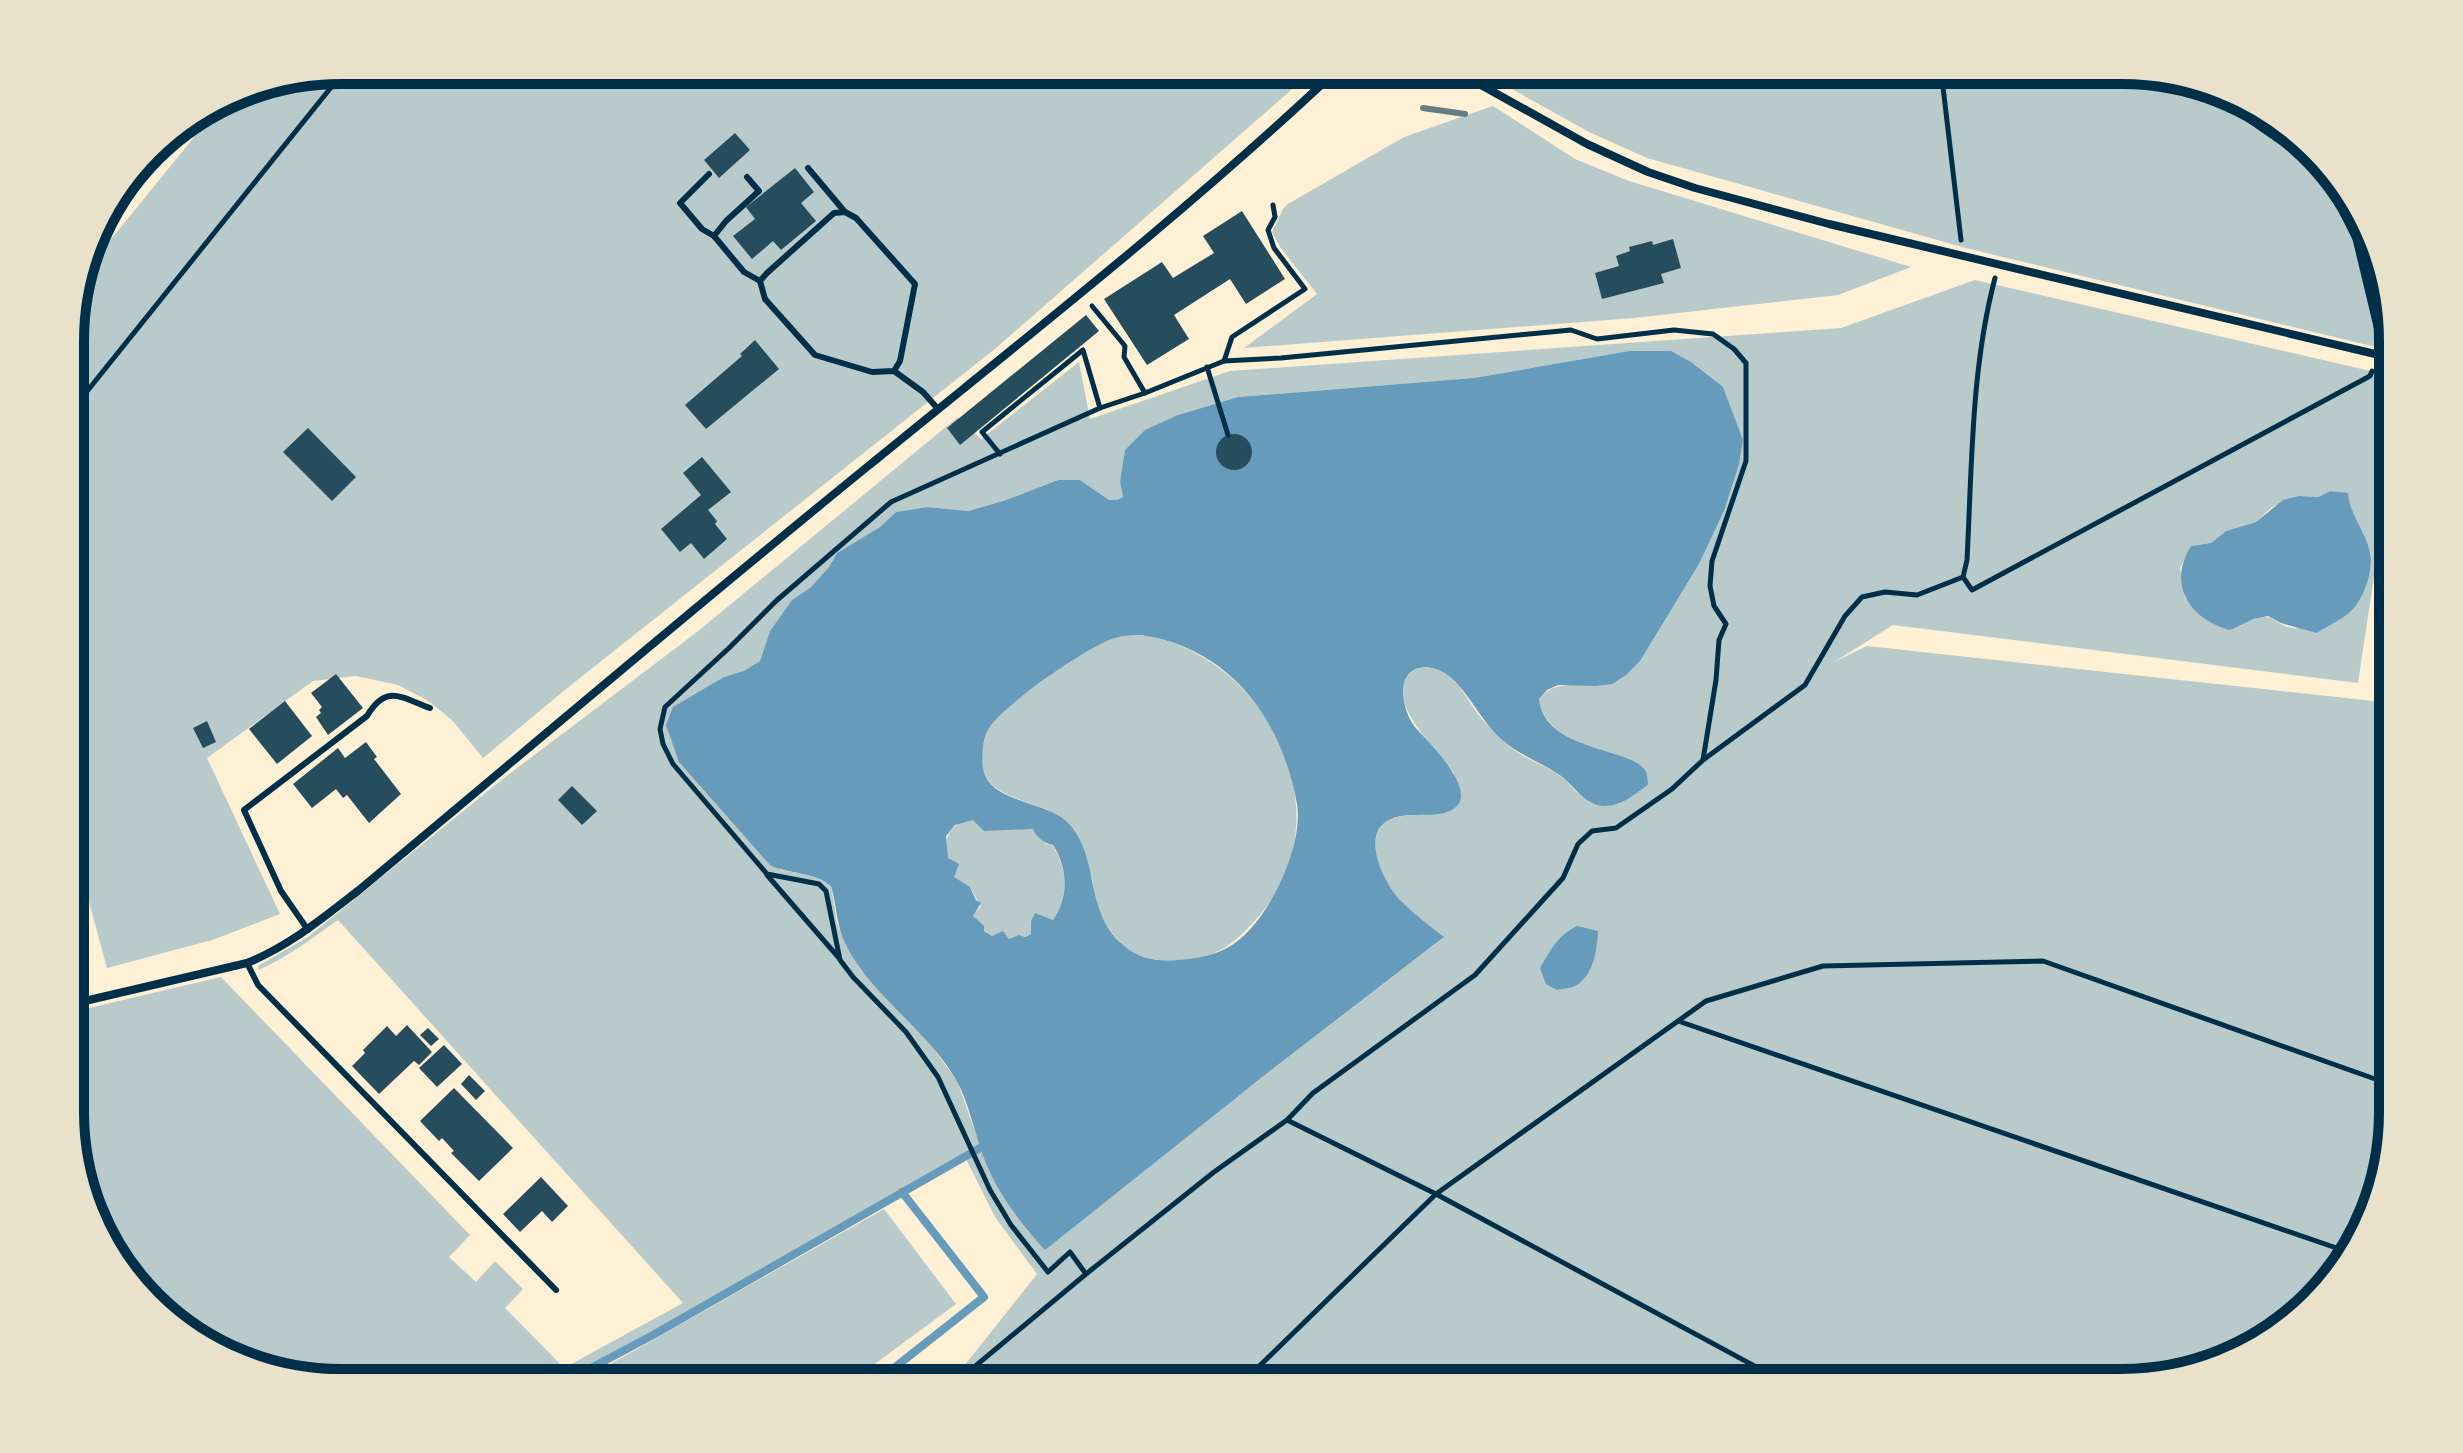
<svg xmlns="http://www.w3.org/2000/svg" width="2463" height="1453" font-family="'Public Sans',sans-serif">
<rect width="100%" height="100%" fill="#fdf0d5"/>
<g fill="#b9caca" fill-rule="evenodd">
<polygon points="341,70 1314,70 996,348 566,689 483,758 452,720 427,700 398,685 356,676 313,681 207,758 280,914 212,940 107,968 72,839 72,306 82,275 225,99 238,90"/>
<polygon points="1478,70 2122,70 2258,107 2356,205 2392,323 2392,351 1966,248 1647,158 1589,132"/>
<polygon points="1493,106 1575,159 1629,181 1911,267 1838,295 1634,318 1244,348 1317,294 1280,247 1272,232 1283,209 1288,204 1404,137"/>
<path d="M1975 280 2392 376V456L2358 683 1893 625 1834 662 1867 646 2392 703V1129L2356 1248 2258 1346 2139 1382 955 1383 953 1380 1037 1274 995 1217 965 1157 653 1335 563 1383H341L205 1346 115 1262 72 1147V1012L221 977 470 1235 449 1257 476 1282 495 1261 523 1289 505 1308 564 1368 683 1303 338 920C311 939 289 956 259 970L258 966 308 937 504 778 697 632 958 417 981 439 1079 362 1090 419 1230 371 1841 328ZM1629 351H1671L1734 418 1743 440 1739 465 1724 511 1700 562 1577 685C1560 685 1550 686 1539 699 1542 729 1578 744 1604 752 1611 754 1622 756 1629 760 1636 765 1642 778 1648 785L1619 804C1607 801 1594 800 1583 796 1574 792 1568 781 1560 776 1547 766 1530 761 1517 752 1504 743 1492 730 1481 718 1469 703 1460 682 1442 671 1433 666 1422 666 1413 671 1376 693 1440 753 1454 773L1444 813C1430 814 1400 814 1389 820 1360 837 1384 884 1401 902 1414 915 1430 925 1443 938L1266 1074 1007 1201 989 1170 957 1081 922 1033 861 970 846 945 837 923 831 886 821 877 781 870 702 691 724 677 745 671 760 661 770 631 792 600 811 587 829 567 837 553 880 527 896 512 927 507 967 511 1006 500 1058 480H1080L1109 500 1118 501 1123 497 1120 481 1178 415 1238 397 1474 378ZM2330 491 2348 494 2349 507 2371 554 2350 612C2336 620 2316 627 2300 628 2272 631 2280 604 2240 626L2185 598 2180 568 2191 546 2211 543 2226 531 2256 522 2272 507 2299 496 2318 497Z"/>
<path d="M1141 635C1266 653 1348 815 1259 916 1236 942 1220 957 1183 960 1161 962 1139 960 1122 944 1111 933 1100 917 1096 903 1093 895 1094 887 1092 879 1089 870 1082 861 1077 853 1069 841 1061 822 1051 812 1047 808 1039 807 1034 805 1011 796 985 790 982 763 980 755 985 735 989 728 1004 704 1079 654 1105 642 1117 636 1128 635 1141 635Z"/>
<path d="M966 820H973L990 829H1033L1046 844 1052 845C1068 868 1069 898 1053 920L1035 914 1031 921V934C1020 940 996 941 986 932 980 927 979 921 972 916L981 906 970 887 955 880C946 857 937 831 966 820Z"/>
<polygon points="884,1209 956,1304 849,1383 577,1383"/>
</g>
<g fill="#669bbc" fill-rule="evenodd">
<path d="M1629 351H1671L1691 362 1723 387 1743 440 1739 465 1724 511 1700 562 1640 661 1626 675 1612 684 1596 686 1558 685 1547 690 1539 699C1545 753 1635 747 1646 772 1647 773 1648 784 1648 785 1635 794 1622 806 1605 806 1586 806 1575 787 1561 776 1541 762 1518 755 1500 738 1479 718 1468 690 1445 673 1437 668 1426 665 1416 669 1394 678 1404 713 1415 727 1427 741 1491 801 1444 813 1428 817 1406 812 1391 819 1358 833 1385 886 1402 902 1415 915 1430 926 1444 937L1266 1074 1045 1250C1023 1226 1002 1199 989 1170 975 1140 971 1105 955 1078 925 1028 870 994 846 945 836 926 837 906 831 886 814 871 790 875 770 865L679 762 666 725 673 707 724 677 744 671 760 661 770 631 792 600 811 587 829 567 837 553 880 527 896 512 927 507 968 511 1006 500 1058 480H1080L1109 500H1118L1123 497 1120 482 1125 450 1145 430 1178 415 1238 397 1474 378ZM1141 635C1230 648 1282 719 1297 804 1304 848 1266 929 1225 949 1211 956 1194 959 1178 960 1158 962 1138 959 1122 944 1084 910 1100 860 1070 825 1051 802 1002 804 987 779 979 767 982 739 989 728 1005 704 1078 654 1105 642 1117 636 1128 635 1141 635ZM973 820 984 831 1033 829C1036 837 1045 844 1053 845 1068 868 1069 898 1053 920L1035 913 1031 921V934L1025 937 1019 935 1009 939 1003 931 992 936 984 931V926L973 916 981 903 976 900 970 887 954 877 959 864 948 858 946 836 955 825Z"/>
<path d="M2330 491 2348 493C2350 516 2366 532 2370 553 2374 570 2363 601 2350 612 2341 620 2327 626 2317 633L2281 623 2268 616 2254 619 2230 630C2189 619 2167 584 2191 546L2211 543 2226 531 2256 522 2283 500 2299 496 2318 497Z"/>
<path d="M1577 926 1598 931C1597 949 1594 974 1577 985 1572 988 1562 989 1557 990L1546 984 1540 968C1550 951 1558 935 1577 926Z"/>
</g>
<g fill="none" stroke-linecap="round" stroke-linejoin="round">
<g stroke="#669bbc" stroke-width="8">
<polyline points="563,1383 653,1335 980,1148"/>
<polyline points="875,1383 984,1297 902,1192"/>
</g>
</g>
<g fill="#264d5e">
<polygon points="735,133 750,150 719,178 704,160"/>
<polygon points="795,168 814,192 801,203 816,221 781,250 773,241 752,259 733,236 755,219 746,207"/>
<polygon points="1242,211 1285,279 1246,304 1230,279 1174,315 1189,339 1147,365 1104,299 1162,262 1173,278 1214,253 1203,236"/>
<polygon points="1673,239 1681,268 1661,274 1664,283 1602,299 1595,273 1619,266 1616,256 1630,251 1629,247 1652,241 1653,245"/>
<polygon points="1086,315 1099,331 960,445 947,428"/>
<polygon points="755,340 779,369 706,429 685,405 742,356 740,354"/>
<polygon points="308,428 356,477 332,501 283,452"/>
<circle cx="1234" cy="452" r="18"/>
<polygon points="702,457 731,492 708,510 717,521 715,524 727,539 704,559 691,543 680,552 661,529 701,495 683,473"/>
<polygon points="336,674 363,708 328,735 316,717 321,713 319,710 322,707 311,693"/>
<polygon points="285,701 312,736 277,764 249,729"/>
<polygon points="207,721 216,742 203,748 193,728"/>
<polygon points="366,742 377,757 374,759 401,794 369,823 347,795 343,798 336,789 312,808 293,784 338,748 345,758"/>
<polygon points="572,786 597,811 582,825 558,800"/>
<polygon points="407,1025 432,1052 419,1065 414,1061 379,1094 352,1066 365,1053 363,1050 387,1026 396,1036"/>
<polygon points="428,1028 439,1039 431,1046 420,1035"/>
<polygon points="444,1045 462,1064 437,1087 419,1068"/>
<polygon points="469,1075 485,1091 476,1100 461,1084"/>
<polygon points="454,1088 513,1148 479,1181 451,1153 454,1151 442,1138 439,1141 420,1121"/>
<polygon points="541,1177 568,1206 552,1222 542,1211 520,1232 503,1214"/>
</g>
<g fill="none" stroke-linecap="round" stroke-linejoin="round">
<g stroke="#003049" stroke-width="5">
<polyline points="1941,70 1961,240"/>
<polyline points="2201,91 2217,98 2296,153 2313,166 2331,191 2355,239 2379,339"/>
<path d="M1995 278C1971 369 1972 466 1967 560L1963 577 1972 590 2370 376 2372 371"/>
<polyline points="1092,306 1125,346 1124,357 1145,393"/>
<polyline points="1224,361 1232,337 1305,289 1274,248 1268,230 1275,217 1273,205"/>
<polyline points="1207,367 1228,435"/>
<polyline points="72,410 345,70"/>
<polyline points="1000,454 982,432 1083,350 1100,408"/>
<polyline points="767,875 839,958"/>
<polyline points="1681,1022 2351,1253"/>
<polyline points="1287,1120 1436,1194 1786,1383"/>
<polyline points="1086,1274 1070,1252 1048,1272 1011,1225 990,1190 938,1077 906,1032 853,977 840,960 826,891 819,884 767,874 673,764 663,744 660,729 665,707 729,648 776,601 891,502 1100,408 1145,393 1224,361 1281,358 1571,330 1597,339 1674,330 1713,334 1734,349 1746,363 1746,461 1712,561 1710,586 1714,606 1726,624 1719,640 1716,680 1703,760"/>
<polyline points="931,1383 948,1369 983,1383"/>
<polyline points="955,1383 1086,1274 1214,1172 1287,1120 1313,1093 1475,975 1563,878 1578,844 1592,831 1616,828 1672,789 1703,760 1805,685 1845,616 1862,597 1885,592 1917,595 1963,577"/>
<polyline points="1242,1383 1436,1194 1706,1001 1823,966 2043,961 2392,1085"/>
<polyline points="1703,1383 1760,1369"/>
</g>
<g stroke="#003049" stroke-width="6">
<polyline points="808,168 845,212"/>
<polyline points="709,174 680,203 702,229 714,236 744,272 760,281"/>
<polyline points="714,236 726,221 759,191 747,177"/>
<polyline points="894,371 872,372 815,355 765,299 760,281 767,273 834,213 845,212 856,218 915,284 900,361 894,371 923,392 938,409"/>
<path d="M308 930 281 891 244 810 367 716C386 684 400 697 430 708"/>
<polyline points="247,963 258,985 556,1290"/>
</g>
<g stroke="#003049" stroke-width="8">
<polyline points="1454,70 1587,144 1648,172 1695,188 1829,224 2392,358"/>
<path d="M72 1004 247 963C289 946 323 918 359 890 528 749 696 606 867 467 1025 338 1188 211 1337 70"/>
</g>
<polyline stroke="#657d81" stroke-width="6" points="1423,108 1465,114"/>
</g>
<path d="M0 0H2463V1453H0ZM341 84H2122A257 257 0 0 1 2379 341V1112A257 257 0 0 1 2122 1369H341A257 257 0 0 1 84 1112V341A257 257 0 0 1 341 84Z" fill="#e9e1ca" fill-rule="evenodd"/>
<path fill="none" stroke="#003049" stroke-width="10" d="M341 84H2122A257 257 0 0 1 2379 341V1112A257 257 0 0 1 2122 1369H341A257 257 0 0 1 84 1112V341A257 257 0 0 1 341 84Z"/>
</svg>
